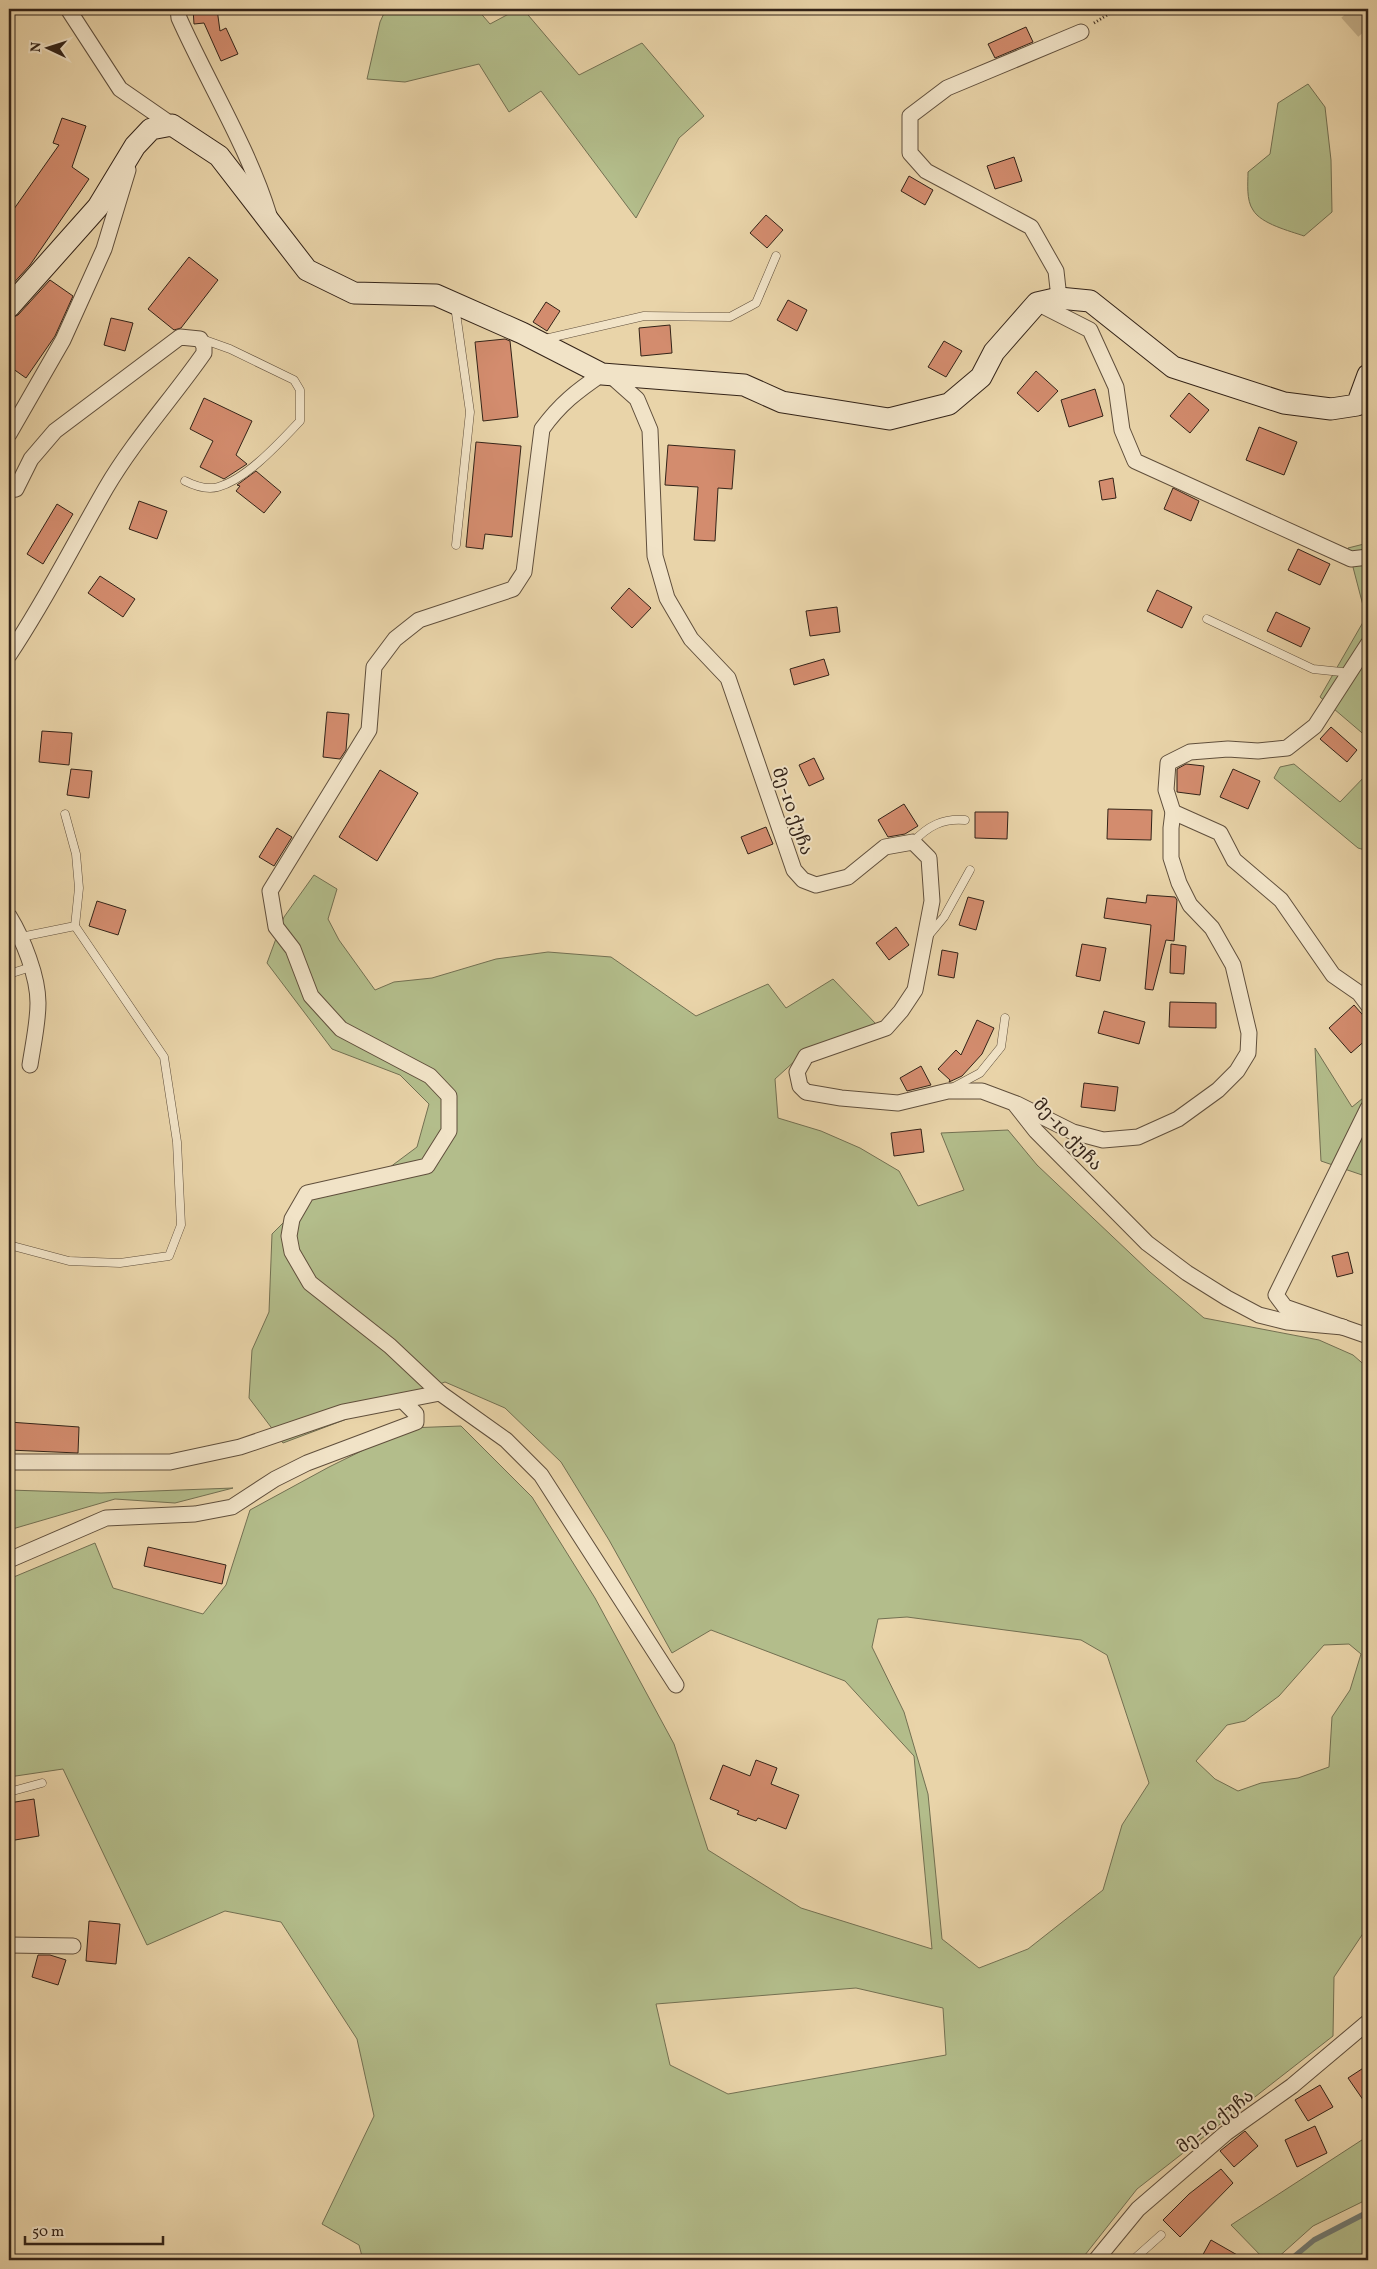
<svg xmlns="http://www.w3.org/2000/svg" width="1377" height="2269" font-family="Vollkorn,'Noto Serif Georgian',serif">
<rect width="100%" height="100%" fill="#e9d4a9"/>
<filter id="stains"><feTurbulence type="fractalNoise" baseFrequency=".004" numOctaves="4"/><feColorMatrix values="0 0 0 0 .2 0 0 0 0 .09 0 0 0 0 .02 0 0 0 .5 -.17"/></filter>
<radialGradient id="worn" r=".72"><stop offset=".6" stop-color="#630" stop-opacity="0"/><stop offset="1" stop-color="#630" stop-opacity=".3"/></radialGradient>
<g fill="#b3bd8b" stroke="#737052" fill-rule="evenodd">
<polygon points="386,9 477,9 490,24 518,9 523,9 579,75 642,43 704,116 679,138 636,218 541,91 509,112 479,64 405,82 367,79 380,22"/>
<path d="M1308 84 1325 107 1331 160 1332 212 1304 236C1290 231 1261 224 1253 210 1246 200 1248 183 1248 172L1270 154 1278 103Z"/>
<polygon points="1368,543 1368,738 1320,697 1366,617 1348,548"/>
<polygon points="1294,764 1340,802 1368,773 1368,851 1358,848 1274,778 1280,767"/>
<path d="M314 875 337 889 328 919 339 940 375 990 394 982 432 978 496 959 548 952 611 957 696 1016 768 984 786 1008 833 979 876 1024 797 1059 775 1079 778 1118 821 1131 860 1148 899 1171 918 1206 964 1190 941 1133 1008 1130 1037 1165 1150 1272 1204 1318 1319 1340 1353 1355 1368 1368V1926L1334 1977 1333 2036 1137 2189 1081 2260H363L359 2245 322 2224 374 2116 357 2039 281 1922 225 1911 147 1945 63 1769 9 1777V1579L95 1543 113 1588 203 1614 226 1585 250 1510 329 1467 408 1428 461 1426 532 1497 595 1598 674 1744 708 1850 801 1908 932 1949 914 1756 845 1681 711 1630 672 1653 609 1540 561 1462 505 1408 445 1382 283 1443 249 1398 252 1350 269 1312 272 1234 315 1191 374 1179 417 1147 429 1104 400 1075 332 1049 267 963 284 917ZM907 1617 1081 1640 1107 1655 1149 1783 1122 1825 1103 1890 1028 1949 979 1968 942 1939 928 1794 904 1712 872 1647 878 1619ZM1349 1644 1361 1654 1350 1690 1332 1717 1329 1767 1298 1778 1261 1783 1238 1791 1215 1779 1196 1761 1227 1725 1245 1721 1279 1696 1324 1645ZM856 1988 943 2008 946 2055 728 2094 670 2065 656 2004Z"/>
<polygon points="1315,1048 1352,1107 1368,1094 1368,1177 1321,1161"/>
<polygon points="233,1488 175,1503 115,1499 9,1530 9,1490 101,1493"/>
<polygon points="1368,2136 1368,2199 1313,2226 1275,2260 1265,2260 1231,2225"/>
<polygon points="1368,2212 1368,2255 1350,2260 1301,2260 1296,2255 1314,2240"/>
</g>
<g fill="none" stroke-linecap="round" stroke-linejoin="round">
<polyline stroke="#717b74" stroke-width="5.5" points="1290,2260 1314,2240 1368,2212"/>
</g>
<g fill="#d38c6e" stroke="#332318">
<polygon points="193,9 217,9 220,31 226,28 238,54 221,61 204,23 194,24"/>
<polygon points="1026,27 1033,42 995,58 988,44"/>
<polygon points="62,118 86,126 72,167 89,179 30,265 9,288 9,216 59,145 53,143"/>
<polygon points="1014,157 1022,181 995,189 987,166"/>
<polygon points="909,176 933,190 925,205 901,191"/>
<polygon points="766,215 783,230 767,248 750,233"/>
<polygon points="189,257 218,280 181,328 174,330 148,309"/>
<polygon points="50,280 73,296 55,336 26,378 9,366 9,319 18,315"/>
<polygon points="788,300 807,310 797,331 777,320"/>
<polygon points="546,302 560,311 547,331 533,322"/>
<polygon points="111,318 133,323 125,351 104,345"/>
<polygon points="670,325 672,353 641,356 639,328"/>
<polygon points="505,339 510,341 518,417 483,421 475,342"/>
<polygon points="944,341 962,351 946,377 928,367"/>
<polygon points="1036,371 1058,391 1038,412 1017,393"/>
<polygon points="1095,389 1103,416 1069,427 1061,400"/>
<polygon points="1189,393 1209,410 1190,433 1170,416"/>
<polygon points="204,398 252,421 236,455 247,464 224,479 200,467 213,441 190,429"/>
<polygon points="1259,427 1297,442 1284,475 1246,460"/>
<polygon points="476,442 521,446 512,537 485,534 483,549 466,547"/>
<polygon points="668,445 735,450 732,489 718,488 715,541 694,540 698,487 665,485"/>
<polygon points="256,471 281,492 264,513 236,491 240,486 237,485"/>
<polygon points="1113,478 1116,498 1102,500 1099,481"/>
<polygon points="1173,488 1199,501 1191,521 1164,509"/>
<polygon points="139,501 167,511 157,539 129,529"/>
<polygon points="57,504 73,514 43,564 27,554"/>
<polygon points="1298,549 1330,564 1320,585 1288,570"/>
<polygon points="100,576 135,599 123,617 88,593"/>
<polygon points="629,588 651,608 632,628 611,608"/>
<polygon points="1157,590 1192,607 1182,628 1147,611"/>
<polygon points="837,607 840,632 810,636 806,611"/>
<polygon points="1276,612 1310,628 1301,647 1267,631"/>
<polygon points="824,659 829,675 794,685 790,669"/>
<polygon points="327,712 349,714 346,750 340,759 323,757"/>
<polygon points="1331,727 1357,750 1347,762 1320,739"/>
<polygon points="42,731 72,733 69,765 39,762"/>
<polygon points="814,758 824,779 809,786 799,765"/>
<polygon points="1186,764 1204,766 1200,795 1177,792 1177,769"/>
<polygon points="71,769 92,771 89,798 67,795"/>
<polygon points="1233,769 1260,781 1248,809 1220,797"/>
<polygon points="380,770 418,793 377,861 339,837"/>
<polygon points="904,804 918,826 905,834 888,837 878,820"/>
<polygon points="1108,809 1152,810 1151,840 1107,839"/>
<polygon points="975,812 1008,812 1007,839 975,838"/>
<polygon points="766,827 773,844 748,854 741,837"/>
<polygon points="277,828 292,837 274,866 259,857"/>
<polygon points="1147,895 1175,897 1177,900 1174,941 1166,940 1153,990 1145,989 1151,925 1104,918 1107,898 1146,903"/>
<polygon points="968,897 984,901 976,930 959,925"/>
<polygon points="97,901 126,910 118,935 89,926"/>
<polygon points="896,927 909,945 889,960 876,943"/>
<polygon points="1082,944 1106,948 1100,981 1076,976"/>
<polygon points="1171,944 1186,946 1184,974 1170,973"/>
<polygon points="942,950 958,953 954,978 938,975"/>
<polygon points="1170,1002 1216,1003 1216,1028 1169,1027"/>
<polygon points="1354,1005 1368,1021 1368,1038 1351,1053 1329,1028"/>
<polygon points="1104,1011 1145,1022 1139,1044 1098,1033"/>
<polygon points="977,1020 994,1028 982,1054 962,1076 949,1082 950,1080 938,1069 956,1050 961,1055"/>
<polygon points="921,1066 931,1085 907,1091 900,1078"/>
<polygon points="1084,1083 1118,1087 1115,1111 1081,1107"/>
<polygon points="921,1129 924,1152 894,1156 891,1133"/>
<polygon points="1348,1252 1353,1273 1337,1277 1332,1256"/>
<polygon points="9,1422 79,1427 78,1453 9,1450"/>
<polygon points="148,1547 226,1565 222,1584 144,1566"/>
<polygon points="756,1760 777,1768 771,1784 799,1795 786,1829 758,1818 756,1821 737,1814 739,1811 710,1799 723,1765 750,1776"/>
<polygon points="34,1799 39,1836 9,1841 9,1803"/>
<polygon points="89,1921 120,1924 116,1964 86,1961"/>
<polygon points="38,1955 50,1955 66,1960 58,1985 32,1977"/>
<polygon points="1368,2065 1368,2107 1348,2078"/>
<polygon points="1320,2085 1333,2107 1308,2121 1295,2100"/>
<polygon points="1315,2126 1327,2153 1297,2167 1285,2140"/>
<polygon points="1245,2131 1258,2146 1234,2167 1220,2151"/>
<polygon points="1221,2169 1233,2183 1180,2237 1163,2220 1189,2194"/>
<polygon points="1211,2240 1246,2260 1200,2260"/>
</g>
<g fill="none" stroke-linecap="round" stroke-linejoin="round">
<polyline stroke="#c5b18c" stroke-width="26" stroke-dasharray="26 13" stroke-linecap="butt" points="1351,9 1368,28"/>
<g stroke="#604f3c" stroke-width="9">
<g id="lane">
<polyline points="455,306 470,412 456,545"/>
<polyline points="545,339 644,316 730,317 756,303 776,256"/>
<path d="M185 481C195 486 207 490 218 487 247 479 280 442 300 421V390L294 380 230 349 202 339"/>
<polyline points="1207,619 1313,669 1351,673"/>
<path d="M913 842C928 826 943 818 965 820"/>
<polyline points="929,935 944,917 970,870"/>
<polyline points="21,937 75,926 79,888 76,854 65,814"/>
<polyline points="9,974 31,967"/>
<polyline points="952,1088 980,1073 1001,1047 1005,1018"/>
<polyline points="9,1245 69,1261 120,1263 169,1256 181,1225 177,1142 164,1057 75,926"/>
<polyline points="9,1792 42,1783"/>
<polyline points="1133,2260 1161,2235"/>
</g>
</g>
<g stroke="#604f3c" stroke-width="17">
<g id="street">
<polyline points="68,9 120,89 172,125"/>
<path d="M178 9 179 18C208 83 248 147 269 215"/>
<polyline points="1059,298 1056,271 1031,227 926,171 910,153 910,116 947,88 1081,32"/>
<polyline points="1037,303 1090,330 1116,387 1122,430 1135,461 1351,559 1368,557"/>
<polyline points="610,375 637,399 650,430 655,556 667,598 691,639 728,678 794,870 803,880 816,885 848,877 885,847 913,842 929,858 932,901 915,990 901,1011 886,1028 806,1056 797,1072 800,1086 806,1092 841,1098 898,1103 948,1091 982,1091 1014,1103 1036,1131 1147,1243 1187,1273 1227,1298 1259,1315 1287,1322 1343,1327"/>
<polyline points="9,434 63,340 104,249 128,170"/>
<path d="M9 490 16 489 31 459 55 431 180 337 200 339 204 346V353C172 399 134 440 106 488 73 545 46 600 9 655"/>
<polyline points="1173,812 1220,833 1234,860 1281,900 1333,975 1359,993 1368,1005"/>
<path d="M9 916C23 939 38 976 38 1003 38 1023 33 1045 30 1065"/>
<polyline points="1017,1104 1073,1132 1103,1140 1138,1137 1178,1119 1218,1090 1237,1071 1248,1053 1249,1033 1233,965 1212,928 1190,905 1179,883 1171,858 1171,828 1173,812 1166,790 1168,763 1190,752 1228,749 1258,751 1287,748 1315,726 1368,644"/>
<polyline points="1368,1108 1276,1295 1285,1307 1368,1336"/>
<path d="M440 1393 390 1346 310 1283 292 1252 289 1236 292 1219 307 1193 427 1166 449 1131V1096L430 1076 341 1029 311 996 293 949 276 927 270 891 369 730 374 667 395 639 419 620 513 589 524 572 542 429C560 404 577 391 602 374"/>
<polyline points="9,1462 170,1462 240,1447 343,1412 440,1393 506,1440 541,1475 676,1685"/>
<polyline points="9,1560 106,1518 195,1514 232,1507 275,1479 307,1463 416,1422 416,1414 403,1401"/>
<polyline points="9,1945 73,1946"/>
<polyline points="1096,2260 1138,2209 1226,2133 1292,2086 1368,2022"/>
</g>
</g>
<g stroke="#332318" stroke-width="23">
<polyline id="secondary" points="9,307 98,207 135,146 151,129 172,125 219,156 307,270 354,293 436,295 522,333 602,374 744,385 782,402 889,419 949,404 981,377 994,352 1037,303 1059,298 1090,301 1173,367 1284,403 1331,409 1357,405 1368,375"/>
</g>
<polyline stroke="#332318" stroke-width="3" stroke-dasharray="1 2.5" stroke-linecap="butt" points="1094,23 1117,9"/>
<use href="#lane" stroke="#f1e3c7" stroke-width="8"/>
<use href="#street" stroke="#f1e3c7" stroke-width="15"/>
<use href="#secondary" stroke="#f1e3c7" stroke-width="21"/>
</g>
<g text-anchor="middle" stroke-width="4" stroke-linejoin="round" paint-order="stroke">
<g font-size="18" fill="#332318" stroke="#f1e3c7">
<text transform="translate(793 811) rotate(71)" y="6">მე-10 ქუჩა</text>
<text transform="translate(1068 1134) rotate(47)" y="6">მე-10 ქუჩა</text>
<text transform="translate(1215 2121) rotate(-38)" y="6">მე-10 ქუჩა</text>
</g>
</g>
<rect width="1377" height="2269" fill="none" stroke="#e9d4a9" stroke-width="30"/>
<rect x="10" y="10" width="1357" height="2249" fill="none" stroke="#332318" stroke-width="2.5"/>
<rect x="15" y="15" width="1347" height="2239" fill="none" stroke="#332318"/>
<g transform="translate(48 48) rotate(274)" stroke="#f1e3c7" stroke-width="4" paint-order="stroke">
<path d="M0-4L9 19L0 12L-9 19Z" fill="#332318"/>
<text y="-8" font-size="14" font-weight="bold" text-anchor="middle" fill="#332318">N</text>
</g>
<path d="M25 2236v8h138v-8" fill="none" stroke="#332318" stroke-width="2.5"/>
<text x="32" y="2236" font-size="15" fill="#332318" stroke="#f1e3c7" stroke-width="4" paint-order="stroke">50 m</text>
<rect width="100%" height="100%" filter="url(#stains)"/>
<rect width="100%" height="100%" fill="url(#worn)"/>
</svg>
